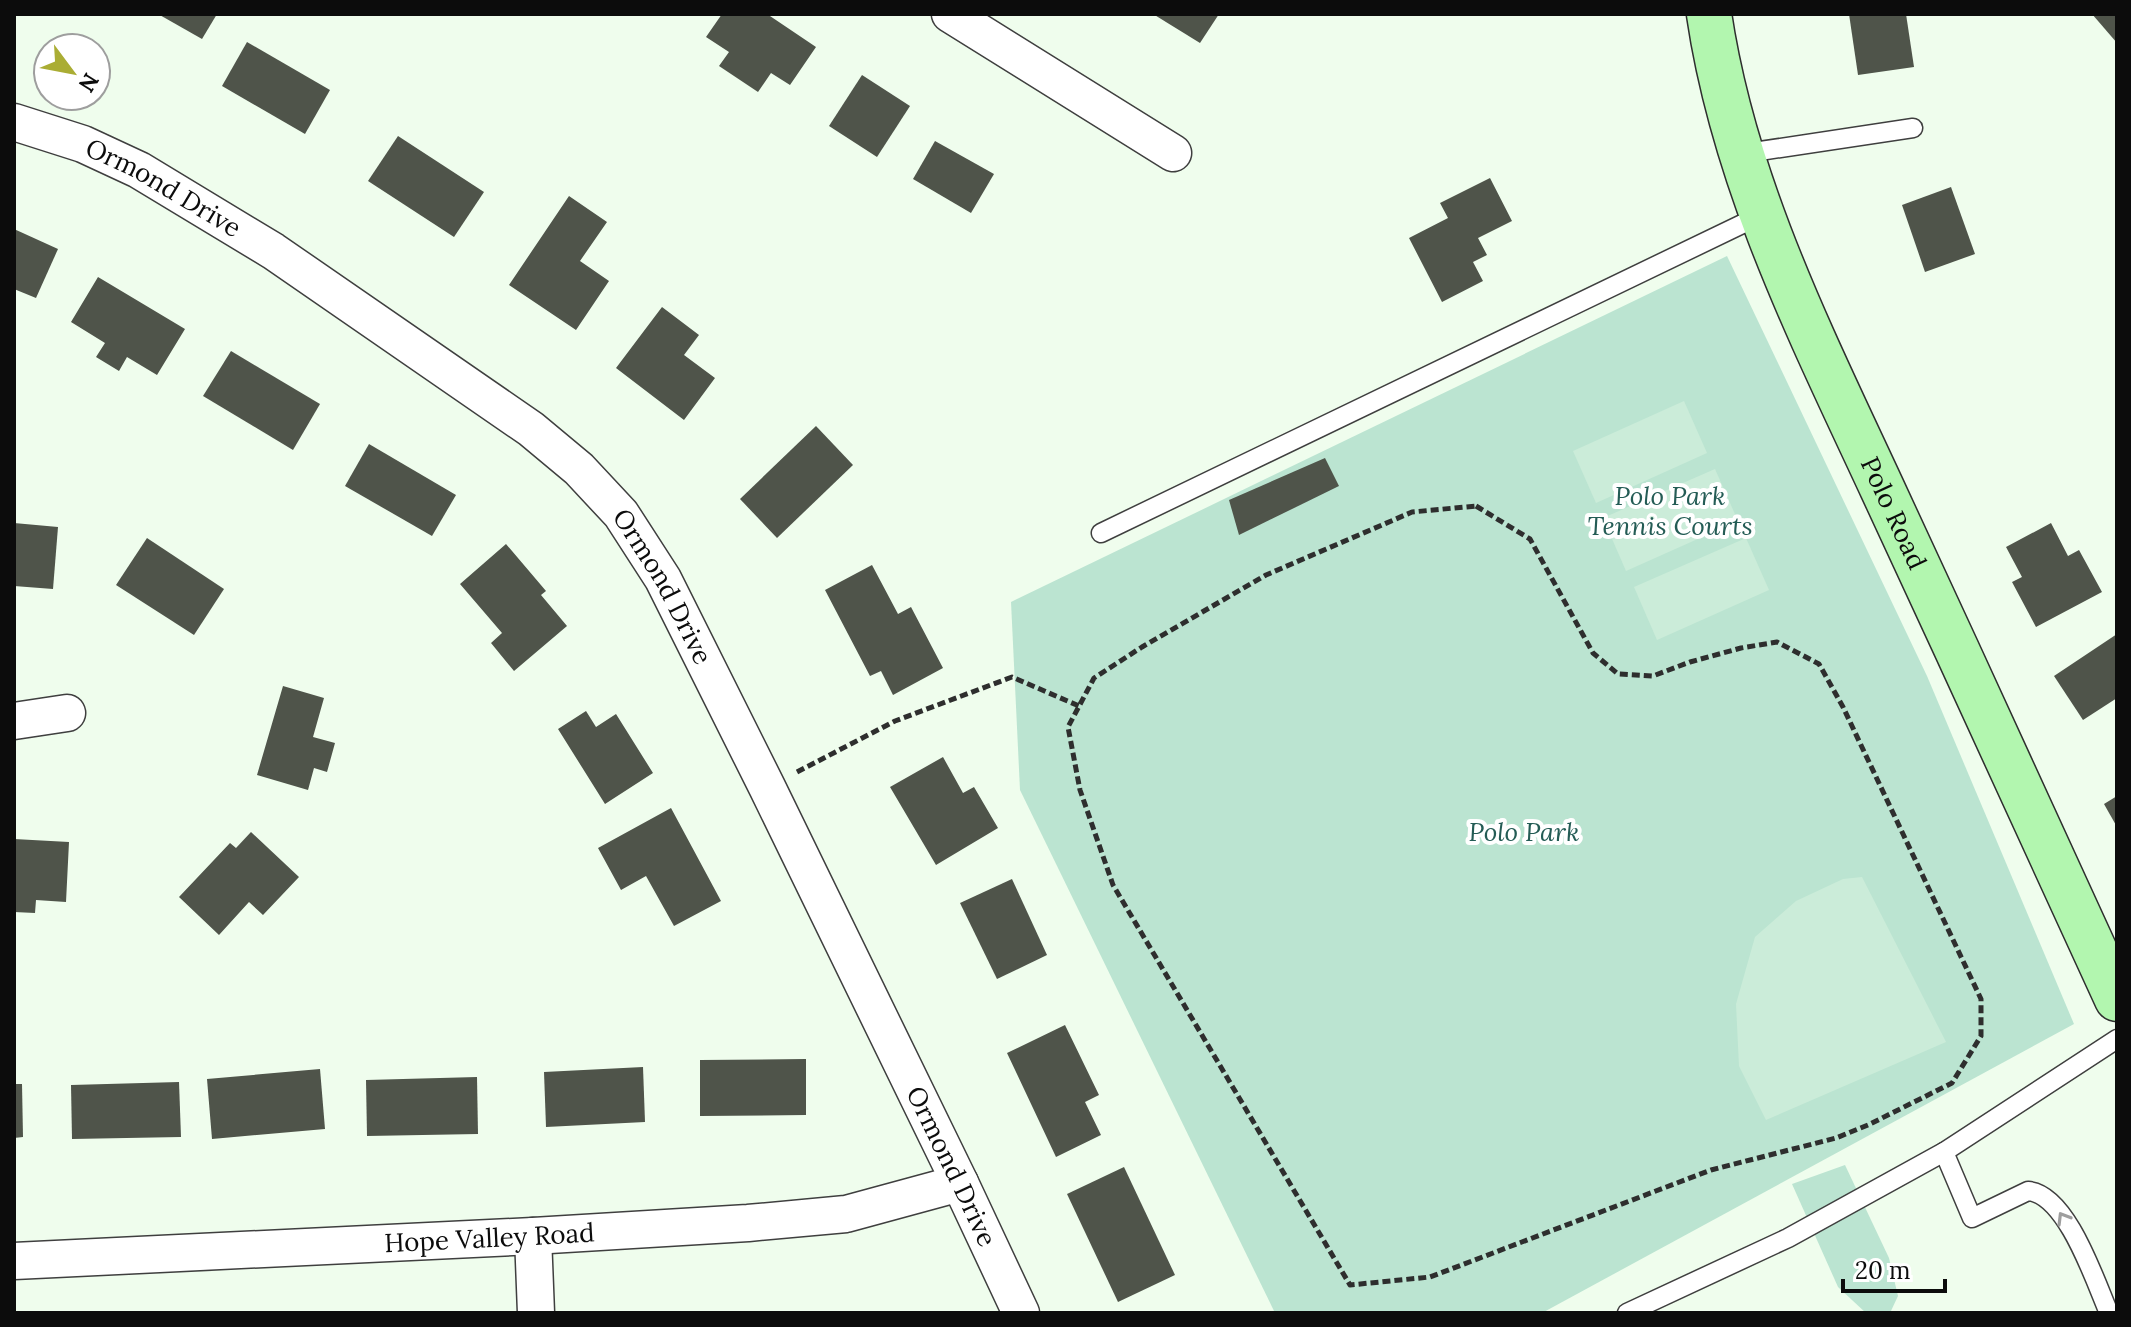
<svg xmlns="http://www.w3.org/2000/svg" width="2131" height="1327" font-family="Lora,serif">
<rect width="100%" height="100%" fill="#effded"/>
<g fill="#bbe4d1">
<polygon points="1727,256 1927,676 2074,1024 1542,1313 1275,1313 1020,790 1011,602"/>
<polygon points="1845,1165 1889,1258 1898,1296 1890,1313 1866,1313 1838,1287 1792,1184"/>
</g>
<g fill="#cbecd9">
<polygon points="1684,401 1707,453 1596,503 1573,451"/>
<polygon points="1715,469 1738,521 1626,571 1603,518"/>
<polygon points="1746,538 1769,590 1657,640 1634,587"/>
<polygon points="1862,877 1946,1042 1766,1120 1739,1066 1736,1004 1755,937 1796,901 1843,879"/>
</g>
<g fill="#4f544a">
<polygon points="158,14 217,14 202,39"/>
<polygon points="722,14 767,14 816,47 790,85 771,73 758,92 719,66 729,52 706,37"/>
<polygon points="1153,14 1219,14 1200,43"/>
<polygon points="1849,14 1906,14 1914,67 1858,75"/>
<polygon points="2092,14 2117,14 2117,43"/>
<polygon points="247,42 330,90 305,134 222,86"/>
<polygon points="862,75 910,106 877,157 829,126"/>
<polygon points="398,136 484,192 454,237 368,181"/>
<polygon points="935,141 994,174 971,213 913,179"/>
<polygon points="1490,178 1512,221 1478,238 1487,255 1473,262 1483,281 1442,302 1409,238 1448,218 1440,203"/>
<polygon points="1951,187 1975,254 1925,272 1902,205"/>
<polygon points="569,196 607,222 580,261 609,281 576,330 509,285"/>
<polygon points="14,229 58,249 36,298 14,289"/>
<polygon points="98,277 185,329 157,375 127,357 119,371 96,357 105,343 71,322"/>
<polygon points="662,307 699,335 684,355 715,378 684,420 616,368"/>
<polygon points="231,351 320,404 293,450 203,396"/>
<polygon points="816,426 853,465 777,538 740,499"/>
<polygon points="369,444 456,495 432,536 345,486"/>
<polygon points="1325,458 1339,486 1239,535 1229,500"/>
<polygon points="14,523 58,527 53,589 14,586"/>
<polygon points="2051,523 2068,556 2079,550 2102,592 2036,627 2012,582 2022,577 2006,547"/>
<polygon points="147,538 224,589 194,635 116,585"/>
<polygon points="506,544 546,591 541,595 567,626 514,671 491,643 502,633 460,584"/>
<polygon points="872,565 898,614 911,607 943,668 893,695 881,671 870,676 825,590"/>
<polygon points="2117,634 2117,698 2083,720 2054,676"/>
<polygon points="283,686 324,698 313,737 335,743 327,772 314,768 308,790 257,775"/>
<polygon points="586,711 596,727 616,714 653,773 605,804 558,729"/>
<polygon points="943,757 963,793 974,787 998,828 936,865 890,787"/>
<polygon points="2117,796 2117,827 2104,804"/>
<polygon points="671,808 721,901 674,926 646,876 621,890 598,848"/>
<polygon points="251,832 299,877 263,915 249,902 219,935 179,897 230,843 236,848"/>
<polygon points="14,839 69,842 66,902 36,900 35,913 14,912"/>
<polygon points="1012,879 1047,955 997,979 960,903"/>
<polygon points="1065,1025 1099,1095 1085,1102 1101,1135 1056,1157 1007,1053"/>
<polygon points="806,1059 806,1115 700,1116 700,1060"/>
<polygon points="643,1067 645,1122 546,1127 544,1072"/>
<polygon points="320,1069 325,1129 212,1139 207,1079"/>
<polygon points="477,1077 478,1134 367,1136 366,1080"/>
<polygon points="179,1082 181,1137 72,1139 71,1085"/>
<polygon points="14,1084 22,1084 23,1137 14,1138"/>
<polygon points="1124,1167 1175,1275 1118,1302 1067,1194"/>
</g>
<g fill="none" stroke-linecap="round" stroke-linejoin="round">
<g stroke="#3f3f3f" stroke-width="21">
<g id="lane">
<polyline points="1740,154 1913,128"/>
<polyline points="1101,533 1761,215"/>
<polyline points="1627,1313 1788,1238 1944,1152"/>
<path d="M2109 1313C2095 1281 2067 1194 2028 1191L1972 1218 1944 1152 2117 1039"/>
</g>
</g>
<g stroke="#3f3f3f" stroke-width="39">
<g id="street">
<polyline points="950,14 1173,153"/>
<path id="s1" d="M14 122 83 144 139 170 273 251 531 429 579 469 621 514 663 579 767 787 960 1183 1021 1313"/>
<polyline points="14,721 67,713"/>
<polyline points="533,1236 536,1313"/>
<path id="s2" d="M14 1261 533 1236 748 1223 846 1214 960 1183"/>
</g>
</g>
<g stroke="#2e2e2e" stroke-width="47">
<g id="secondary">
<path id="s3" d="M1709 14C1734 183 1811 335 1882 488 1961 658 2039 828 2117 999"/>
</g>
</g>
<g stroke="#2e2e2e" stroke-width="5" stroke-dasharray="8 4" stroke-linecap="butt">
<polygon points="1476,506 1530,539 1593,653 1618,674 1653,676 1690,662 1741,648 1777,642 1819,664 1843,707 1981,999 1981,1036 1952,1083 1868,1125 1836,1138 1711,1170 1430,1277 1350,1285 1113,885 1080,790 1068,727 1094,678 1142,647 1266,575 1412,512"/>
<polyline points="797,772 895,721 1012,677 1079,706"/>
</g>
<use href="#lane" stroke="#fff" stroke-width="18"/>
<use href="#street" stroke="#fff" stroke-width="36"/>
<use href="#secondary" stroke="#b2f6af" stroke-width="44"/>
</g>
<defs><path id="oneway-chevron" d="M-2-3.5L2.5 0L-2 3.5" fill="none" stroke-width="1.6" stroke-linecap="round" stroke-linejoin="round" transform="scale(2)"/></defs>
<use stroke="#9e9e9e" href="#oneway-chevron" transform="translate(2063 1218) rotate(-121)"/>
<g text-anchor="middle" stroke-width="8" stroke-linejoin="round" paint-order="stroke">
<g font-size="26" fill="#0c0c0c" stroke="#fff">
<text dy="9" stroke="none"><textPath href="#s1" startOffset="164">Ormond Drive</textPath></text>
<text dy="9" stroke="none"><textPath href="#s3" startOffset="534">Polo Road</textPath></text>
<text dy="9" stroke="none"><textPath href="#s1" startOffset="812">Ormond Drive</textPath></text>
<text dy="9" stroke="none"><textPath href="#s1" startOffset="1460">Ormond Drive</textPath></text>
<text dy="9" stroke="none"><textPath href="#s2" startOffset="476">Hope Valley Road</textPath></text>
</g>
<g font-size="26" font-style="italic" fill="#245c55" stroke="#fff">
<text x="1670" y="505">Polo Park<tspan x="1670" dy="30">Tennis Courts</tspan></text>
<text x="1524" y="841">Polo Park</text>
</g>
</g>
<rect width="2131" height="1327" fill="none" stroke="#0c0c0c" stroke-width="32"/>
<g transform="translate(72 72) rotate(122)"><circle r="38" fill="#ffffff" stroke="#9e9e9e" stroke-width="2"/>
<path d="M0-6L14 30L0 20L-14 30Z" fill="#aaad34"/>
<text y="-12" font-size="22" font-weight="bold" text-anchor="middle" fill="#0c0c0c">N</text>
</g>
<path d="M1843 1279v12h102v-12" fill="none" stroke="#0c0c0c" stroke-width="4"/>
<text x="1855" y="1279" font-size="24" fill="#0c0c0c" stroke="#ffffff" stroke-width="6" paint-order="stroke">20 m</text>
</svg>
